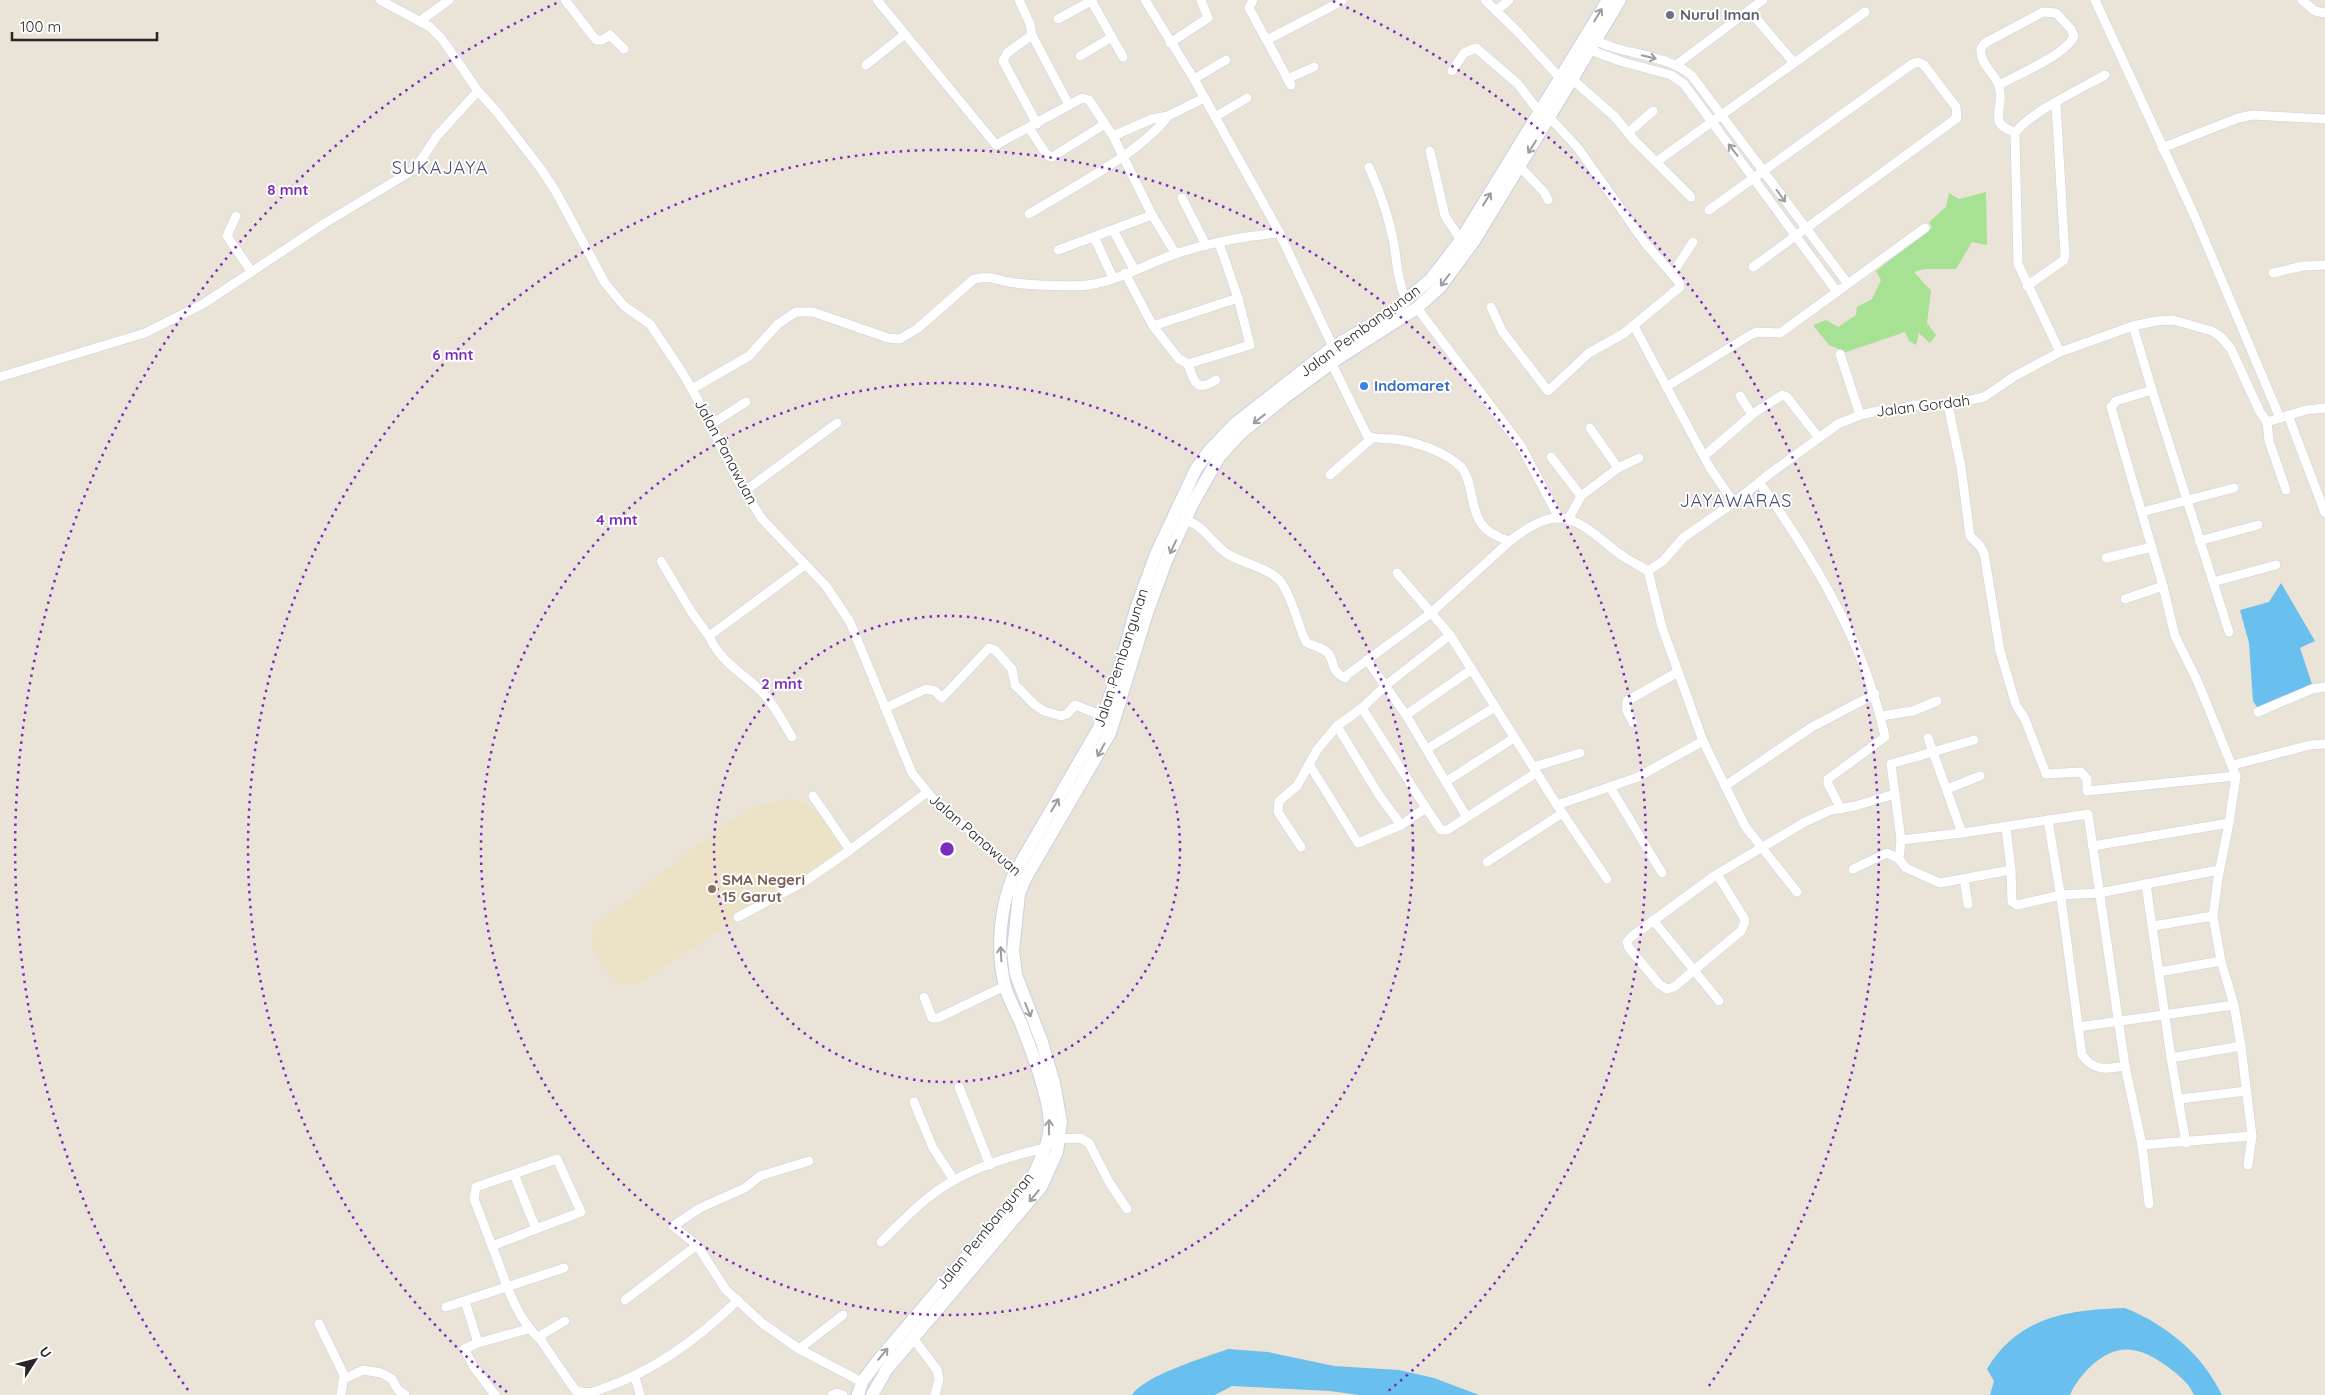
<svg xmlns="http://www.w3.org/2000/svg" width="2325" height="1395" font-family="Quicksand,sans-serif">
<rect width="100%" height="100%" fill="#eae3d7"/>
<polygon fill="#ece3c6" points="787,799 801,801 810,806 837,835 842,846 838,853 637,984 618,984 602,966 592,946 594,926 728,822 752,808"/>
<polygon fill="#a7e193" points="1986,192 1987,245 1972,242 1956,269 1925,269 1914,272 1931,291 1927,323 1936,335 1930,343 1919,333 1916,345 1909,341 1905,332 1846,352 1829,345 1813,325 1826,320 1838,327 1856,315 1857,307 1872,299 1881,280 1876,271 1932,228 1929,222 1946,207 1949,193 1959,199"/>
<g fill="#69bfed">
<polygon points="2281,583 2315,641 2300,648 2313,687 2263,707 2257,707 2253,701 2249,643 2240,610 2269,602"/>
<path d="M2125 1308C2167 1325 2202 1354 2222 1395H2194C2189 1384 2182 1378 2172 1370 2160 1361 2146 1351 2131 1350 2106 1346 2079 1374 2070 1395H1990L1994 1381 1987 1369C2018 1316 2069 1310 2125 1308Z"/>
<path d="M1228 1349 1268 1352 1334 1366 1399 1370 1434 1378 1479 1395H1359L1330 1391 1232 1386 1215 1395H1132C1143 1376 1206 1357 1228 1349Z"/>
</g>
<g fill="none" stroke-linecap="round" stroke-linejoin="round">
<g stroke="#cdcfe0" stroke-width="10">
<g id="minor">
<polyline points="380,0 430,27 442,39 478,91 497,112 541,169 556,192 605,283 624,306 650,324 682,372 699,402 737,479 762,519 826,586 850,622 912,773 939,806 972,832 1018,876"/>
<polyline points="565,0 596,40 602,40 610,35 624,49"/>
<polyline points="877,0 996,145 1082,98 1089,100 1113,136 1152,215 1176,254"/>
<polyline points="1019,0 1030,24 1032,35 1069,105"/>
<polyline points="1091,0 1123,57"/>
<polyline points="1145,0 1194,79 1277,228 1335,351"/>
<polyline points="1253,0 1249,8 1291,85"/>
<polyline points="1485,0 1518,32 1560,78"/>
<polyline points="2095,0 2195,217 2280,418"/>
<polyline points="2302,0 2315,11 2325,13"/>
<polyline points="1749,10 1794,63"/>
<polyline points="1496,11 1509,0"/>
<polyline points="1058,19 1093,0"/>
<polyline points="420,21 449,0"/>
<polyline points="1032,35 1007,53 1003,61 1037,124"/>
<path d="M1591 38C1622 56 1664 52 1692 76L1848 284"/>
<polyline points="1267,40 1342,1"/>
<polyline points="1170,43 1208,18 1201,0"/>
<polyline points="1585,48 1623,62 1671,75 1684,84 1837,292"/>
<polyline points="1080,56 1112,37"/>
<polyline points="866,65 905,34"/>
<polyline points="1676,65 1763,0"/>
<polyline points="1452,71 1464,53 1476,48 1518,84 1540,113"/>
<polyline points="1194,79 1226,60"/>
<polyline points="1287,79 1314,67"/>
<polyline points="1573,80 1614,116 1634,140 1691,197"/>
<path d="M1999 85C2017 75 2066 55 2074 36L2071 29 2056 13 2043 12 1985 43 1981 48C1979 64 1995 73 1999 86 2003 99 1997 110 1999 121 2001 127 2010 130 2015 133"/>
<polyline points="1215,117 1247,98"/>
<polyline points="1029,128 1047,155 1052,157 1105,124"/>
<polyline points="1629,132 1653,111"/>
<polyline points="1113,136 1152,119 1168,116 1204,98"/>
<polyline points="2162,148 2238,118 2253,115 2325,119"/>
<polyline points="1430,151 1445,216 1461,240"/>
<polyline points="1656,162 1865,12"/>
<path d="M1369 167C1380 192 1389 217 1394 244 1397 264 1398 281 1406 300"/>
<polyline points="1520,167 1544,192 1548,200"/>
<polyline points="1182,198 1206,245"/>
<polyline points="1709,210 1912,64 1918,62 1924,65 1956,107 1957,118 1753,267"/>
<path d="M1029 214C1069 189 1141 153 1168 116"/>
<polyline points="236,216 227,236 251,271"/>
<polyline points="1113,230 1134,269"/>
<polyline points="1094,237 1113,278"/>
<polyline points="1058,250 1152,215"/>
<polyline points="1125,273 1153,326 1238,298"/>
<polyline points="2273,273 2303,266 2325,265"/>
<polyline points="1672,274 1693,242"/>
<polyline points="2027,286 2064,260 2065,256 2056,104"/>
<polyline points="1491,307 1502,331 1548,391 1589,353 1623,334 1680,287 1679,282 1645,243 1578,148 1550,118"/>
<polyline points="1417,308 1521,446 1559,518"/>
<path d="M1153 326 1179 359 1188 364C1194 381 1196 393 1216 380"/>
<polyline points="1634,326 1710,468 1734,503"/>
<polyline points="2133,326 2152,390 2116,401 2111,407 2163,586 2175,636 2197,680 2236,776 2229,823 2218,878 2213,916 2221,961 2234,1005 2241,1046 2252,1136 2248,1165"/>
<path d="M2060 352 2018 264 2015 133C2029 113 2082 88 2105 75"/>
<polyline points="1840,354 1860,415"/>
<path d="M1330 360 1367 435C1375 440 1384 438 1394 439 1414 441 1446 452 1461 467 1466 472 1468 480 1470 488 1476 517 1478 532 1510 541 1523 531 1541 518 1558 518 1581 517 1607 546 1624 557 1632 562 1640 566 1648 571L1663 561 1683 538 1736 501 1768 475 1838 424 1860 415 1878 411H1891L1913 405H1948L1984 397 2015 376 2060 352 2133 326 2156 321 2173 320 2212 331 2221 337 2231 349 2260 412 2267 422 2306 410 2325 408"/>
<polyline points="1188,364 1250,345 1238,298 1219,243"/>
<polyline points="0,377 145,333 203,304 325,223 415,169 437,136 478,91"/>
<polyline points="1666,387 1752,334 1757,332 1780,333 1925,228"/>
<path d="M692 389 749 356 778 324 796 312H813L888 338 900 339 918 328 974 279C990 275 1000 281 1015 283 1030 285 1074 287 1088 285 1118 281 1147 264 1175 254 1208 243 1245 236 1280 233"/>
<polyline points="2152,390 2229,632"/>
<polyline points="1740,396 1751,413 1754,413 1782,395 1787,397 1819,438"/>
<polyline points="1948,405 1961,467 1970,536 1980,546 1984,553 2000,651 2016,705 2025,719 2046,774 2081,772 2087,779 2087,791 2236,776"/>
<polyline points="2288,415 2325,513"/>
<polyline points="2267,422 2269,441 2286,490"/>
<polyline points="710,425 746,402"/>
<polyline points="1590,428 1618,468"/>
<polyline points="1704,456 1754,413"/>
<polyline points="1551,457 1581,496"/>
<polyline points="1330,475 1372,438"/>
<path d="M1759 482C1814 559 1865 643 1885 737L1828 779V784L1841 809"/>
<polyline points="745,491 837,423"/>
<polyline points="2142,512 2234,488"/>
<polyline points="1568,520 1581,496 1618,468 1639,458"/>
<path d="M1185 521C1203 523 1212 544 1226 553 1240 563 1271 568 1281 582 1293 599 1297 623 1306 642 1312 646 1323 647 1328 653 1336 663 1329 670 1345 678L1347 675 1431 613 1510 541"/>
<polyline points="2199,541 2258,525"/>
<polyline points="2106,558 2152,547"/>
<polyline points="661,561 692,613 709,636"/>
<polyline points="1648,571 1662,627 1703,741 1745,826 1797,892"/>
<polyline points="1397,573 1450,635 1557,805 1638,777 1703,741"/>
<polyline points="2213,582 2276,565"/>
<polyline points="2125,599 2163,586"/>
<polyline points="1367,660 1406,715 1466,816"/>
<polyline points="885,708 926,689 935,691 942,698 989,648 995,650 1012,669 1015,685 1035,705 1044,711 1061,716 1067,714 1075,705 1103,716"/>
<polyline points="2258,712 2312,689 2325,687"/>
<polyline points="1406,715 1472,669"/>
<polyline points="1881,716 1913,711 1937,701"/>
<polyline points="1633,723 1627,711 1627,701 1678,672"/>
<polyline points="1337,726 1379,795 1401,825"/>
<path d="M792 737C783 722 774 704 762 692 743 673 721 663 709 636L805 565"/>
<polyline points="1928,738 1962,833"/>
<polyline points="1974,740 1891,764 1901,840 1899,859 1906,868 1940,883 2011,870"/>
<polyline points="1427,749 1495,707"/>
<polyline points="1309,764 1358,843 1401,825 1426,808 1362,708"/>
<polyline points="2233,765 2310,745 2325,744"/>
<polyline points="1533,767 1580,753"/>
<polyline points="1447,781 1514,738"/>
<polyline points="1725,786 1812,727 1875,694"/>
<polyline points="1610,787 1662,873"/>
<polyline points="1947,789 1980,776"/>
<polyline points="813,796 850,850 926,793"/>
<polyline points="1557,805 1607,879"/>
<polyline points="1426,808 1441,830 1447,830 1536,773"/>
<path d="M2048 820 2061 898 2082 1055C2094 1072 2107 1069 2125 1066"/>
<polyline points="2006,827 2011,870 2012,902 2017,905 2061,895 2099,893 2219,870"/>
<polyline points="1901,840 1962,833 2088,814 2125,1066 2142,1145 2149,1204"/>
<polyline points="2093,846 2229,823"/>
<polyline points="1301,847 1278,812 1279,801 1297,786 1317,750 1337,726 1362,708 1385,686 1450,635"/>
<polyline points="1487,862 1561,814"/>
<polyline points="1853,869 1887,853 1899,859"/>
<polyline points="1717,874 1744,918 1745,922 1741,931 1674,987 1667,989 1659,984 1629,948 1627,942 1631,937 1717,874 1805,822 1831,810 1855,806 1895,794"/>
<polyline points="1964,879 1968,904"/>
<polyline points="2146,884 2171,1058 2186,1143"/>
<polyline points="738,917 807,880 850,850"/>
<polyline points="1653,920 1719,1001"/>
<polyline points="2153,926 2213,916"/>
<polyline points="2159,972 2221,961"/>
<polyline points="924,997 932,1018 938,1018 1005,986"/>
<polyline points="2078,1027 2234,1005"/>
<polyline points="2171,1058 2241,1046"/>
<polyline points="959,1087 990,1165"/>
<polyline points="2180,1099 2246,1091"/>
<polyline points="914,1102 933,1148 954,1180"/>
<polyline points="1059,1139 1080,1138 1089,1143 1109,1182 1127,1209"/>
<polyline points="2142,1145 2252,1136"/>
<polyline points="809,1161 760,1176 745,1188 700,1208 673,1226 697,1245 726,1290 763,1324 799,1349 862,1382"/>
<path d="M514 1174 536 1229 492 1246C505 1278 514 1317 540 1339"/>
<path d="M881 1242C897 1227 912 1210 929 1197 961 1171 1005 1157 1045 1148"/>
<polyline points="492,1246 474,1199 476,1187 557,1159 581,1212 536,1229"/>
<polyline points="625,1300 697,1245"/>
<polyline points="465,1301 478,1343 528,1329"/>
<polyline points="446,1307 564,1268"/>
<path d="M565 1321 543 1334 540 1339 575 1390C584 1395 595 1392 604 1388 655 1371 699 1338 738 1300"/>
<polyline points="319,1324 344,1375 341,1395"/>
<polyline points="913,1338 937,1370 939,1379 935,1395"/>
<polyline points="478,1343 464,1349 474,1367 495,1395"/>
<polyline points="799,1349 843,1315"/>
<polyline points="635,1377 640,1395"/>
<polyline points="344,1379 363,1370 381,1373 392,1379 398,1390 405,1395"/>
<polyline points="832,1395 837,1393 843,1395"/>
</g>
</g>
<g stroke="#cdcfe0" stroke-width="14">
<g id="secondary">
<path d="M858 1395 862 1382 877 1362 1031 1180C1039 1163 1050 1143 1050 1123 1048 1093 1031 1049 1020 1021 1015 1010 1008 998 1005 986 996 951 1000 906 1014 874L1099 728 1118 673 1136 609 1156 554 1196 469 1209 451 1236 423 1333 347 1388 315 1431 279 1461 240 1608 0"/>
<polyline points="872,1395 887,1369 1041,1187 1057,1152 1061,1122 1054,1083 1042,1042 1016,975 1013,951 1019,894 1025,879 1110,733 1147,613 1167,559 1194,501 1219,457 1242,432 1284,398 1340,357 1417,308 1440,287 1474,241 1620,0"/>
</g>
</g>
<use href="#minor" stroke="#fff" stroke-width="9"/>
<use href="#secondary" stroke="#fff" stroke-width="12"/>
</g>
<defs><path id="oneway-shaft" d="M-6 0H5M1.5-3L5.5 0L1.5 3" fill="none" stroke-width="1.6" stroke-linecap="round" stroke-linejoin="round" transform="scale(1.25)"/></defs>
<g stroke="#9d9d9d">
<use href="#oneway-shaft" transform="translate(1598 15) rotate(-59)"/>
<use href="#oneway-shaft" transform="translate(1649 57) rotate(14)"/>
<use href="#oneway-shaft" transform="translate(1532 147) rotate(122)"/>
<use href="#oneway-shaft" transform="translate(1733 150) rotate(-128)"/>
<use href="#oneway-shaft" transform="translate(1781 196) rotate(54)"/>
<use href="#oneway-shaft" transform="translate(1487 199) rotate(-58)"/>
<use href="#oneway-shaft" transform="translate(1445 280) rotate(127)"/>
<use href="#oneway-shaft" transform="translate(1259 419) rotate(142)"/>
<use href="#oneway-shaft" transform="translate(1173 547) rotate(115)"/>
<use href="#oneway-shaft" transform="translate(1101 750) rotate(119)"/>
<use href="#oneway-shaft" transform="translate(1055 805) rotate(-59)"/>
<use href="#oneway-shaft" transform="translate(1001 954) rotate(-93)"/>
<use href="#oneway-shaft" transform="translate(1028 1010) rotate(68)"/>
<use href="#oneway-shaft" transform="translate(1049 1127) rotate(-89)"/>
<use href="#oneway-shaft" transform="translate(1034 1196) rotate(130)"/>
<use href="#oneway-shaft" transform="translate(883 1354) rotate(-50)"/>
</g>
<g fill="none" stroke="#7b2cbf" stroke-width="2.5" stroke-dasharray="2.5 5">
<circle cx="947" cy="849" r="233"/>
<circle cx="947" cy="849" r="466"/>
<path d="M507 1392A699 699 0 1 1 1387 1392"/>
<path d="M188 1390A932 932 0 0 1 561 1M1333 1A932 932 0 0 1 1706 1390"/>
</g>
<circle fill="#6b7280" stroke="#fff" stroke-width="2" cx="1670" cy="15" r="5"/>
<circle fill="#3f7fe0" stroke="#fff" stroke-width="2" cx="1364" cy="386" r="5"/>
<circle fill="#8d6e63" stroke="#fff" stroke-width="2" cx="712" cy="889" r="5"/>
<g text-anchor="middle" stroke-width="4" stroke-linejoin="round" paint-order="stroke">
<g font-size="15" font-weight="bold" fill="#5b616d" stroke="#fff" text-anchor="start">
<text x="1680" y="20">Nurul Iman</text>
</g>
<g font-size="15" fill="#262626" stroke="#fff">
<text transform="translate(1360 331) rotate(-36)" y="5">Jalan Pembangunan</text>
<text transform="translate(1923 406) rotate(-7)" y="5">Jalan Gordah</text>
<text transform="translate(726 452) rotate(62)" y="5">Jalan Panawuan</text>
<text transform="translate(1121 658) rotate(-72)" y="5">Jalan Pembangunan</text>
<text transform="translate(975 835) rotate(41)" y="5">Jalan Panawuan</text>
<text transform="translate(985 1231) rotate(-51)" y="5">Jalan Pembangunan</text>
</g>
<g font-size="15" font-weight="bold" fill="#366cbe" stroke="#fff" text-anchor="start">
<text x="1374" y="391">Indomaret</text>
</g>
<g font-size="15" font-weight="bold" fill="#785e54" stroke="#fff" text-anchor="start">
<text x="722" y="885">SMA Negeri<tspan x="722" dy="17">15 Garut</tspan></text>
</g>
<g font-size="18" letter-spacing="1" fill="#484c76" stroke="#fff">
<text x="440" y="174">SUKAJAYA</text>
<text x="1736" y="507">JAYAWARAS</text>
</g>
</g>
<circle cx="947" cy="849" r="8" fill="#7b2cbf" stroke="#fff" stroke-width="2.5"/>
<g font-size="15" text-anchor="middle" font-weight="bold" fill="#7b2cbf" stroke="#fff" stroke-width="4" stroke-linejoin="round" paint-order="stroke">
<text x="288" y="195">8 mnt</text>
<text x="453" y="360">6 mnt</text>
<text x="617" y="525">4 mnt</text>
<text x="782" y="689">2 mnt</text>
</g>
<g transform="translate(35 1360) rotate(54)" stroke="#ffffff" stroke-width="4" paint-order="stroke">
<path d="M0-4L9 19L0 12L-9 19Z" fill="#262626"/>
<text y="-8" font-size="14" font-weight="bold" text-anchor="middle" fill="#262626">U</text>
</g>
<path d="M12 32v8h145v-8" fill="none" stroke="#262626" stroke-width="2.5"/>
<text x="20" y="32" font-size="15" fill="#262626" stroke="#ffffff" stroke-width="4" paint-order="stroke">100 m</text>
</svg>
